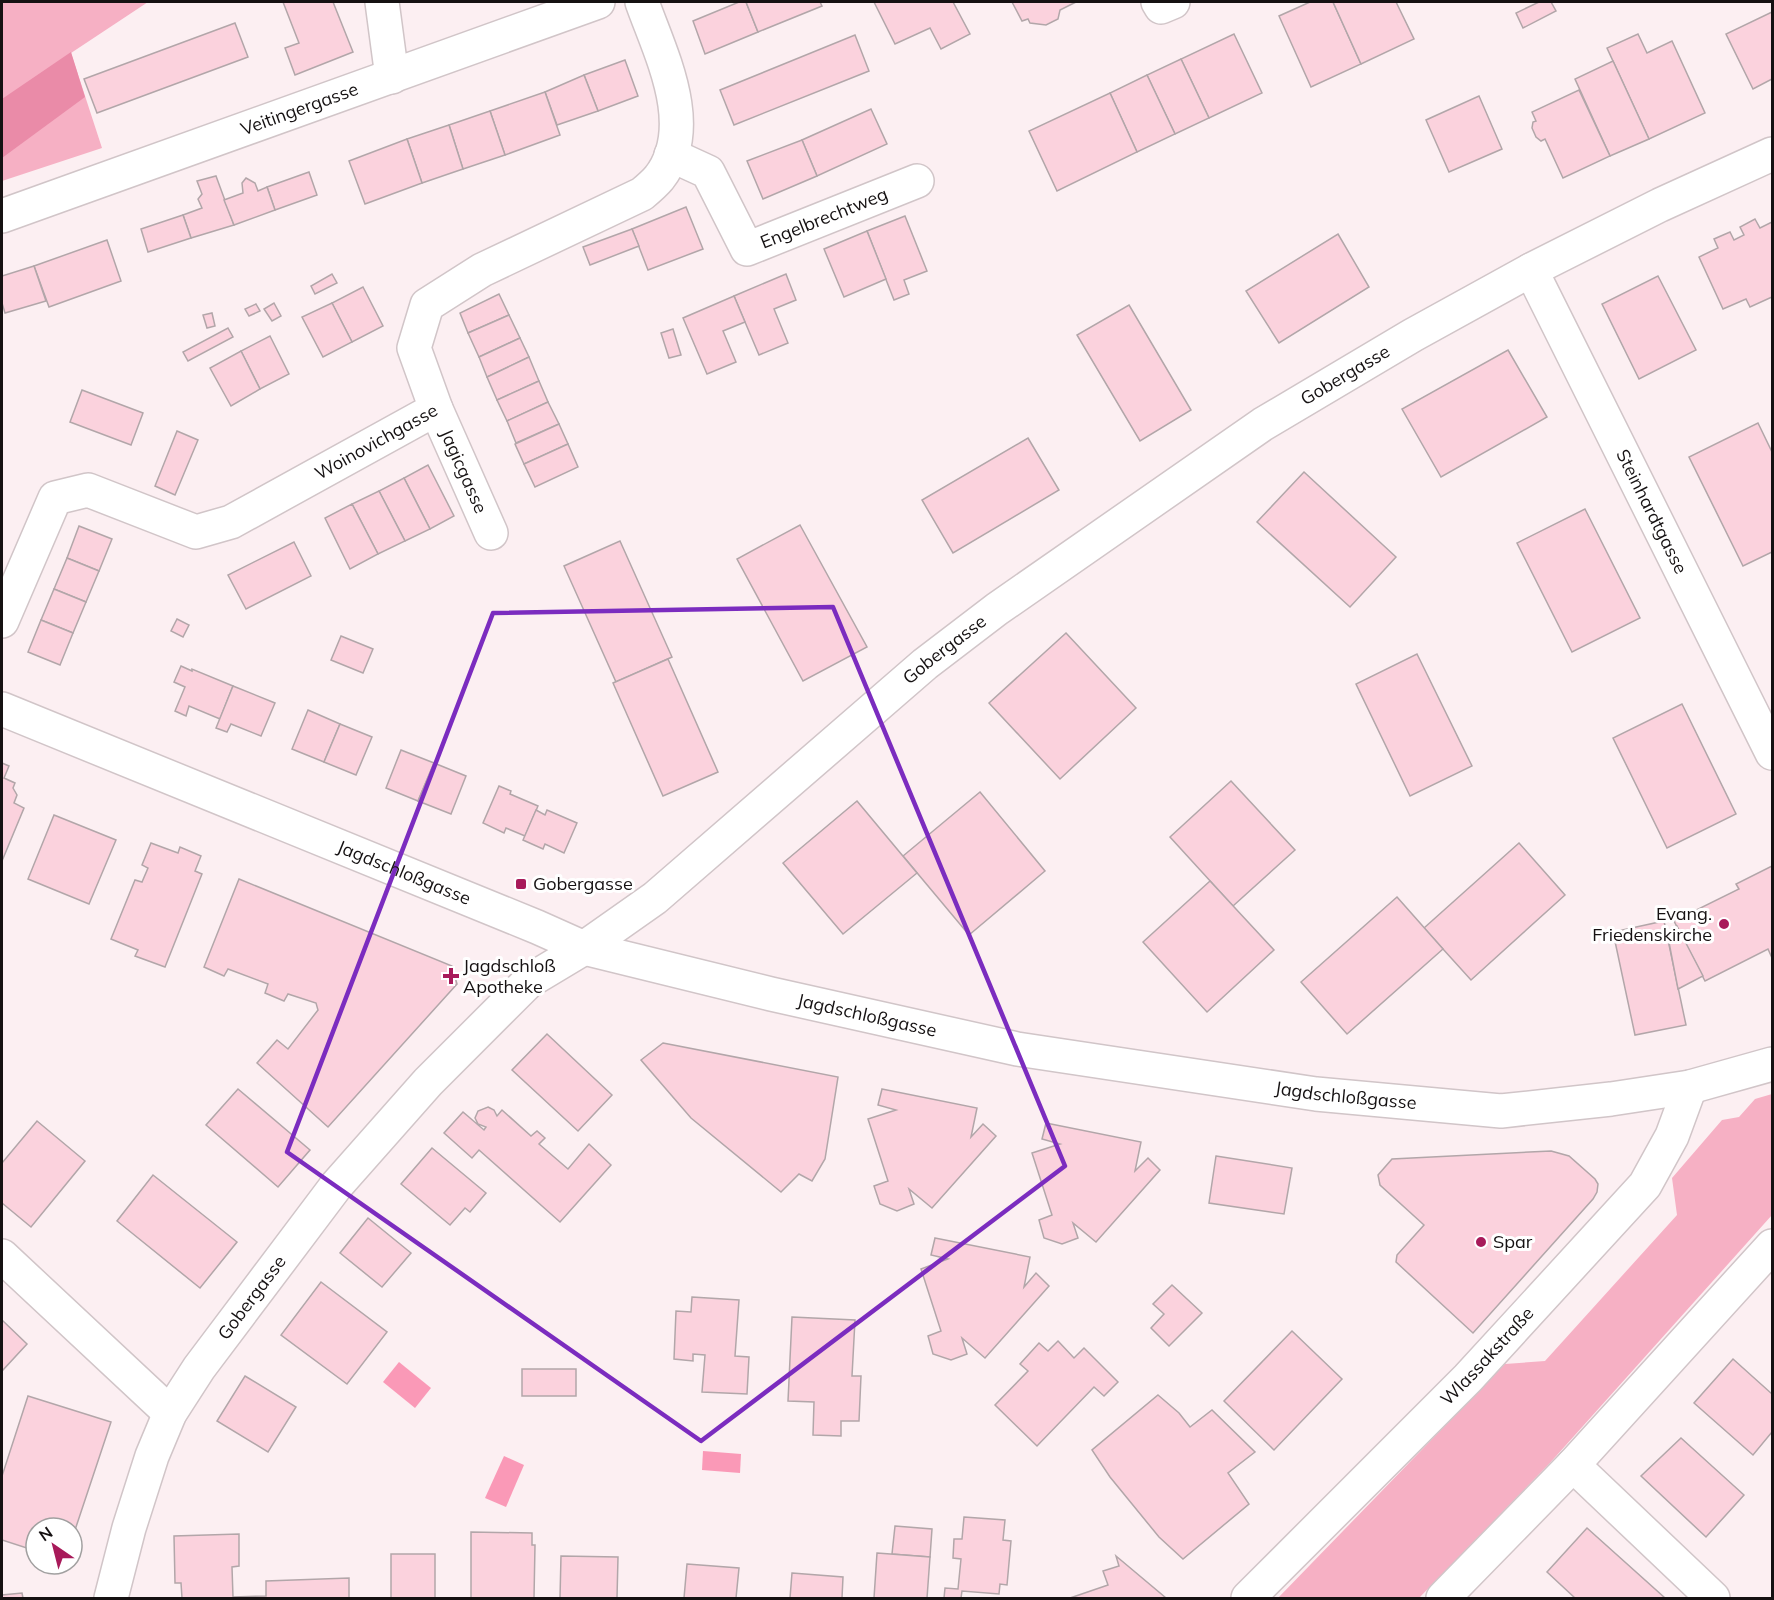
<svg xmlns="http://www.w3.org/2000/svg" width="1774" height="1600" font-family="Mulish,sans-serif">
<rect width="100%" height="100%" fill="#fceff2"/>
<g fill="#f6b0c4">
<polygon points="2,2 148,2 71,53 102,148 2,181"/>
<polygon points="1772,1094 1772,1215 1549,1464 1419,1598 1278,1598 1505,1364 1545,1361 1677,1215 1672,1178 1722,1120 1739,1117 1755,1099"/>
</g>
<polygon fill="#ea8ba8" points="71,52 85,97 2,158 2,99"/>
<g fill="#fa99b7">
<polygon points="399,1362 431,1388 415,1408 383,1382"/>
<polygon points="703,1451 741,1454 740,1473 702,1470"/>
<polygon points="504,1456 524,1465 506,1507 485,1498"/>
</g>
<g fill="#fbd2dd" stroke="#b2a6a9" stroke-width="1.5">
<polygon points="283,2 333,2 353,52 295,75 285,48 299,43"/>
<polygon points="739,2 746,2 758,32 705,54 693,21"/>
<polygon points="746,2 820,2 822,6 758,32"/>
<polygon points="874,2 953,2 970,34 941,49 930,28 895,44"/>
<polygon points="1012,2 1076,2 1060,10 1058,19 1046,25 1030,23 1028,19 1022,21"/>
<polygon points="1310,2 1333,2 1361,64 1311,87 1279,16"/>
<polygon points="1333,2 1396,2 1414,39 1361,64"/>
<polygon points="1539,2 1551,2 1556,11 1523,28 1516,13"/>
<polygon points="1772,12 1772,79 1753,89 1726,34"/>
<polygon points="235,23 248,57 97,113 84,79"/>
<polygon points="1234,34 1262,93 1209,118 1181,59"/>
<polygon points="1638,34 1647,53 1672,41 1705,113 1649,139 1607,48"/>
<polygon points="855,35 869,71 734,125 720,90"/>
<polygon points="1181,59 1209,118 1175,134 1147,75"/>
<polygon points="625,60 638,96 598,111 584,75"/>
<polygon points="1613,61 1649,139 1610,156 1575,79"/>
<polygon points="584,75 598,111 557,125 545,92"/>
<polygon points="1147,75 1175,134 1137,152 1110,93"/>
<polygon points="1579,90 1610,156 1563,178 1545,139 1541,141 1536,137 1532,128 1533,122 1536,121 1532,112"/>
<polygon points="545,92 560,135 505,155 490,111"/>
<polygon points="1110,93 1137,152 1057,191 1029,131"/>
<polygon points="1479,96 1502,149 1449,172 1426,120"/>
<polygon points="871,109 887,144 817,176 802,140"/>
<polygon points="490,111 505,155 463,169 449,125"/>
<polygon points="449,125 463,169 422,183 407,139"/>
<polygon points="407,139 422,183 365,204 349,161"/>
<polygon points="802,140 817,176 763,199 747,161"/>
<polygon points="309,172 317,195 275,210 267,187"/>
<polygon points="216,176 234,225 191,238 183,215 202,208 198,199 202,194 197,181"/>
<polygon points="246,178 255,183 258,191 267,187 275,210 234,225 224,200 243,193 242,183"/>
<polygon points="686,207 703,249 648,270 632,229"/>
<polygon points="183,215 191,238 148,252 141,229"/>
<polygon points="905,216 927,271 904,280 909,294 894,300 867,231"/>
<polygon points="1755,219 1760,228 1772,222 1772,297 1750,307 1746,299 1723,309 1699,257 1718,248 1714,239 1730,232 1734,240 1744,235 1740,227"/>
<polygon points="632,229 639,246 590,265 583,247"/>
<polygon points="867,231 886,279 844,297 824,249"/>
<polygon points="1338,234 1369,287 1279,343 1246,291"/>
<polygon points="107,240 121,281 49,307 34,266"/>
<polygon points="34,266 46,301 5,313 2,303 2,276"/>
<polygon points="332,274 337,283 315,294 311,286"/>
<polygon points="786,274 796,300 774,309 788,343 759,355 734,296"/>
<polygon points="1658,276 1696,350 1639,379 1602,304"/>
<polygon points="363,287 383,326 352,342 332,303"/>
<polygon points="499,294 509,315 468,333 460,313"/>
<polygon points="734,296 745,322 723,331 736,362 707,374 683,318"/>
<polygon points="274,303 281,316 272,321 264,309"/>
<polygon points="332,303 352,342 323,357 302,317"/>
<polygon points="256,304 260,311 249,316 245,309"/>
<polygon points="1129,305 1191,410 1140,441 1077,335"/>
<polygon points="212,313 215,326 207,328 203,315"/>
<polygon points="509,315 520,338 479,357 468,333"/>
<polygon points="228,328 233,337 188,361 183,352"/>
<polygon points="673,329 681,355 669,358 661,333"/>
<polygon points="270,336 289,374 260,389 241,351"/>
<polygon points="520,338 529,357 487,377 479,357"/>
<polygon points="1508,350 1547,417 1441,477 1402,409"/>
<polygon points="241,351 260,389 231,406 210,368"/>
<polygon points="529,357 539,381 497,400 487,377"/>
<polygon points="539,381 548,402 507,421 497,400"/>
<polygon points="82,390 143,413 131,445 70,422"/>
<polygon points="548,402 559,424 516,443 507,421"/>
<polygon points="1758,423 1772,452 1772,552 1743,566 1689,457"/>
<polygon points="559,424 568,444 524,464 515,444"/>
<polygon points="177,431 198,440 175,495 155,486"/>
<polygon points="1028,438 1059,490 953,553 922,500"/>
<polygon points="568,444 578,467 535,487 524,464"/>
<polygon points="428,465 454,516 430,529 404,478"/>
<polygon points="1304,472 1396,557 1350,607 1257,522"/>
<polygon points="404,478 430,529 405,541 379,491"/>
<polygon points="379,491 405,541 378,554 352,504"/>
<polygon points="352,504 378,554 350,569 325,518"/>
<polygon points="1585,509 1640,618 1572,652 1517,543"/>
<polygon points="800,525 867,647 803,681 737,559"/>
<polygon points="79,526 112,539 99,571 67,558"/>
<polygon points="620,541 672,657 616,682 564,566"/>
<polygon points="294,542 311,576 246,609 228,575"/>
<polygon points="67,558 99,571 86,602 54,589"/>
<polygon points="54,589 86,602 73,633 41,620"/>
<polygon points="177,619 189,625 183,637 171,631"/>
<polygon points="41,620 73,633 60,665 28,652"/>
<polygon points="1066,633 1136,708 1060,779 989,703"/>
<polygon points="341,636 373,649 363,673 331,660"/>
<polygon points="1417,654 1472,766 1410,796 1356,684"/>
<polygon points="668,659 718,772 663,796 613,683"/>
<polygon points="181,666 192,671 192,669 233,686 220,719 189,706 186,716 175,711 185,687 174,682"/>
<polygon points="233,686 275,703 261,736 231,724 227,732 216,728"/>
<polygon points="1682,704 1736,814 1667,848 1613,738"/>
<polygon points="308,710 340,724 324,762 292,749"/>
<polygon points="340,724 372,737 356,775 324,762"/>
<polygon points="401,750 434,763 418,801 386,788"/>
<polygon points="2,763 9,766 4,778 15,783 13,788 17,795 14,803 24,808 2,861"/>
<polygon points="434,763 466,776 451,814 418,801"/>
<polygon points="1231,781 1295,850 1233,906 1170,837"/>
<polygon points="499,786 511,791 510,794 538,806 525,836 506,828 504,833 483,823"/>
<polygon points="980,792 1045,871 969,935 903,856"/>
<polygon points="857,801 917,873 843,934 783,863"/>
<polygon points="536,810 545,815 547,810 577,823 564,853 545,844 543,849 523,840"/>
<polygon points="54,815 116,840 89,904 28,879"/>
<polygon points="151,843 178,853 180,847 201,856 195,871 202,874 165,967 135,956 138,950 111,939 135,880 142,882 148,868 142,865"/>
<polygon points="1519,843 1565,895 1471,980 1424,928"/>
<polygon points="1772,866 1772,958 1768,949 1705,981 1674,921 1739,889 1736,884"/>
<polygon points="239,879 452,966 457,984 328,1127 257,1063 277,1040 288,1049 318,1010 316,1003 288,994 284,1001 265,993 268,984 228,969 224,976 204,967"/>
<polygon points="1210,881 1274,950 1207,1012 1143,942"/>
<polygon points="1397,897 1443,949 1347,1034 1301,982"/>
<polygon points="1664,921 1686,1025 1635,1035 1613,932"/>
<polygon points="1677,926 1703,976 1678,989 1667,932"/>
<polygon points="547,1034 612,1095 578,1131 512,1070"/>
<polygon points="663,1043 838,1077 825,1159 812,1181 799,1174 781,1192 691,1118 641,1060"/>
<polygon points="238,1089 310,1150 278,1187 206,1125"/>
<polygon points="882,1089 977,1108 971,1137 983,1124 996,1136 932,1208 909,1189 914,1204 897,1211 880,1204 874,1186 888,1181 868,1119 896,1110 878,1105"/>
<polygon points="488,1107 494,1110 497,1116 502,1110 531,1136 537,1131 545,1138 539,1144 568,1169 589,1144 611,1165 560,1222 479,1150 472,1158 444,1133 463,1112 484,1130 486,1127 478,1124 475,1118 478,1111"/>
<polygon points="37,1121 85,1161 31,1227 2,1203 2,1163"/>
<polygon points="1046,1123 1141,1142 1135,1171 1148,1158 1160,1170 1096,1242 1073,1223 1078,1238 1062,1244 1044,1238 1039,1220 1052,1215 1032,1153 1060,1144 1042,1139"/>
<polygon points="432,1148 486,1193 470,1212 465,1208 450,1225 401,1184"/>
<polygon points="1551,1151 1569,1156 1595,1179 1598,1184 1597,1192 1593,1199 1473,1333 1396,1262 1397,1255 1424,1225 1380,1185 1378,1175 1392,1159"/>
<polygon points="1216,1156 1292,1168 1284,1214 1209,1203"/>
<polygon points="153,1175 237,1242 200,1288 117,1221"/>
<polygon points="368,1218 411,1253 382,1287 340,1253"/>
<polygon points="935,1238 1030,1257 1024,1287 1036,1273 1049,1286 985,1358 962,1338 967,1354 951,1360 933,1354 928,1336 941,1331 921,1269 948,1259 931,1255"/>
<polygon points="321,1282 387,1332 347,1384 281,1335"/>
<polygon points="1172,1285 1202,1313 1169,1346 1151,1328 1164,1314 1153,1304"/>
<polygon points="692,1297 739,1300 735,1356 749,1357 747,1394 702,1392 705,1355 693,1354 693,1361 674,1359 676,1311 691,1312"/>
<polygon points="792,1317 855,1320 852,1376 861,1376 859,1421 841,1421 841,1436 813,1435 814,1402 788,1401"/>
<polygon points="2,1320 27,1344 2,1371"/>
<polygon points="1292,1331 1342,1379 1274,1450 1224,1401"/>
<polygon points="1058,1341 1074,1358 1084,1348 1118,1382 1104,1396 1094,1387 1037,1446 995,1405 1028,1371 1020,1364 1039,1343 1048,1351"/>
<polygon points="1733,1359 1772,1394 1772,1432 1753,1455 1694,1403"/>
<rect x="522" y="1369" width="54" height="27"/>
<polygon points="245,1376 296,1407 268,1452 217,1421"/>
<polygon points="1158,1395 1179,1413 1190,1427 1212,1410 1255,1452 1228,1473 1249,1504 1183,1559 1159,1537 1110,1477 1092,1450"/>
<polygon points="28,1396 111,1422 72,1539 72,1528 36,1528 36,1551 2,1540 2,1476"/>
<polygon points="1681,1438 1744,1495 1706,1537 1641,1476"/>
<polygon points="964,1517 1005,1520 1003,1540 1011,1541 1007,1585 1000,1584 999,1594 962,1591 961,1598 944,1598 945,1588 958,1589 961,1559 953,1558 954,1539 962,1539"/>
<polygon points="895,1526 932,1529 930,1557 892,1554"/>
<polygon points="1587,1528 1665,1598 1575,1598 1547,1572"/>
<polygon points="471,1532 532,1533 532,1545 535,1545 534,1598 471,1598"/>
<polygon points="239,1534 239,1566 232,1567 233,1597 266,1596 266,1581 349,1578 349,1598 182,1598 181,1583 175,1583 174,1536"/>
<polygon points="877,1553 930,1557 927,1598 874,1598"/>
<rect x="391" y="1554" width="44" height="44"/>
<polygon points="561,1556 618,1557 617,1598 560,1598"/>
<polygon points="1116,1556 1166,1598 1070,1598 1108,1585 1103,1571 1119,1566"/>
<polygon points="687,1564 739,1568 736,1598 684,1598"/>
<polygon points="792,1573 843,1577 842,1598 790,1598"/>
<polygon points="22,1593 23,1598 2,1598 2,1595"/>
</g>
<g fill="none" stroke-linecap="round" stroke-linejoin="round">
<g stroke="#d1c5c8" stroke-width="36">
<g id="minor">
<polyline points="382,2 392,77"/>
<polyline points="1158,2 1161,7 1173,2"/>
<path id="s1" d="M671 155 708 172 747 249 917 181"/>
<path id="s2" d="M2 216 598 2"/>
<path id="s3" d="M1531 270 1772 753"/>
<path id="s4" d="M436 409 491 533"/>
<path id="s5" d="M2 621 55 498 88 490 196 532 231 522 436 409 414 348 427 305 482 270 642 194C648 189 654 184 659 178 699 127 660 53 642 2"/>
<path id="s6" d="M2 709 537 927 584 948 771 994 1017 1049 1316 1094 1501 1111 1611 1099 1690 1087 1772 1064"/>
<polyline points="2,1256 170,1413"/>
<polyline points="1573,1465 1713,1598"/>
<path id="s7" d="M111 1598 129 1528 152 1456 170 1413 199 1368 336 1186 428 1082 529 981 584 948 655 898 925 664 997 609 1263 424 1413 335 1531 270 1660 205 1772 154"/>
<path id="s8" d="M1248 1598 1468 1378 1645 1185 1672 1136 1690 1087"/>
<polyline points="1443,1598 1573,1465 1772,1246"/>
</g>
</g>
<use href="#minor" stroke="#fff" stroke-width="33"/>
</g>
<path fill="none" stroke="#7b2cbf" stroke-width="4.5" stroke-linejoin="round" d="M833 607 1065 1166 701 1441 287 1152 493 613Z"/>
<g fill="#a81a5a" stroke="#fff" stroke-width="2">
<rect x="515" y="878" width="12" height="12" rx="3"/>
<circle cx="1724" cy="924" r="6"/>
<path d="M448 967h6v6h6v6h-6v6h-6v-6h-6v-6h6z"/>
<circle cx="1481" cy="1242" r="6"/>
</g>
<g text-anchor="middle" stroke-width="6" stroke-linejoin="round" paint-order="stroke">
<g font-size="18" fill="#151112" stroke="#fff">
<text dy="6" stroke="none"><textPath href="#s2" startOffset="316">Veitingergasse</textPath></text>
<text dy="6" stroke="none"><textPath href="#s1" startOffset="210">Engelbrechtweg</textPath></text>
<text dy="6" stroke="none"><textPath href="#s7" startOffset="1776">Gobergasse</textPath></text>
<text dy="6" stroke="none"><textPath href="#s5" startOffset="486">Woinovichgasse</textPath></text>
<text dy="6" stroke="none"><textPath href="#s4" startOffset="68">Jagicgasse</textPath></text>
<text dy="6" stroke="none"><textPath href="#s3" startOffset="270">Steinhardtgasse</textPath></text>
<text dy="6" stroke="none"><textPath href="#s7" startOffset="1290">Gobergasse</textPath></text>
<text dy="6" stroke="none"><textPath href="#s6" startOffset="434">Jagdschloßgasse</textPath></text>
<text dy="6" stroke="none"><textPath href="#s6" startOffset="920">Jagdschloßgasse</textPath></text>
<text dy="6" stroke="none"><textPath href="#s6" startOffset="1406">Jagdschloßgasse</textPath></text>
<text dy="6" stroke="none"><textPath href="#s7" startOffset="336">Gobergasse</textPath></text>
<text dy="6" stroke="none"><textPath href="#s8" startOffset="340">Wlassakstraße</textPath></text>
</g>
<g font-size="18" fill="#151112" stroke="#fff" text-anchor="start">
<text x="533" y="890">Gobergasse</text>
<text x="1712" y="920" text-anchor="end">Evang.<tspan x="1712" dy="21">Friedenskirche</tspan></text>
<text x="463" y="972">Jagdschloß<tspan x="463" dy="21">Apotheke</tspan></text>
<text x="1493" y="1248">Spar</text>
</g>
</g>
<rect width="1774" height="1600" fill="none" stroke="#151112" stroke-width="6"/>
<g transform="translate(54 1546) rotate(325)"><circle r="28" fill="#ffffff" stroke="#a1a0a0" stroke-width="1.5"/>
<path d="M0-4.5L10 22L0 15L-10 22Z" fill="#a81a5a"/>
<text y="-9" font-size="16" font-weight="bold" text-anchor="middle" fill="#151112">N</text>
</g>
</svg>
